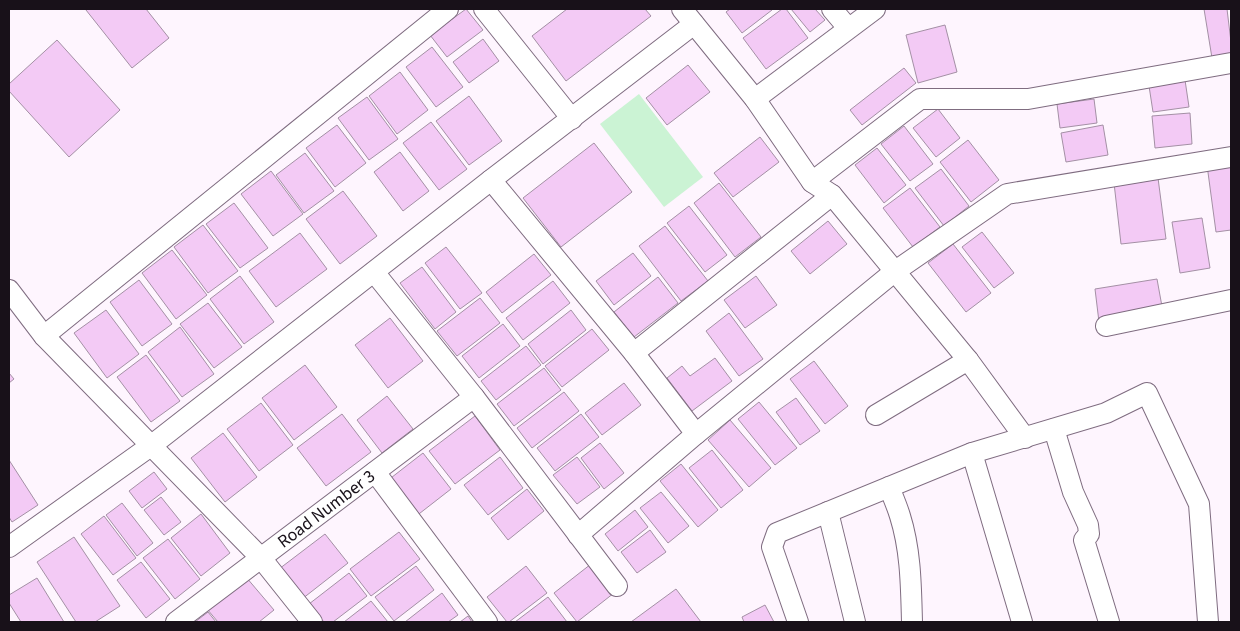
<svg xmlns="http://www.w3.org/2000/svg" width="1240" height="631" font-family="'Source Sans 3',sans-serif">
<rect width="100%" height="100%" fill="#fef5fe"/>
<polygon fill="#cbf3d4" points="639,94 703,177 664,207 600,124"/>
<g fill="#f3caf5" stroke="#a490a5">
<polygon points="87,9 146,9 169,38 132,68 86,10"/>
<polygon points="466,9 483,30 447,57 430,35"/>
<polygon points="567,9 645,9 651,16 566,81 532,36"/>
<polygon points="730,9 772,9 772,10 742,33 726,12"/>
<polygon points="782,9 786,9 808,38 766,69 743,38"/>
<polygon points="791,9 815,9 825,20 810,32"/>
<polygon points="1204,9 1227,9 1231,42 1231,55 1212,58"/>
<polygon points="945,25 957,72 918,83 906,35"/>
<polygon points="483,39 499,61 469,83 453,62"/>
<polygon points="57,40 120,110 69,157 9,91 9,84"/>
<polygon points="432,47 463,87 436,107 406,67"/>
<polygon points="688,65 710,92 667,125 646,98"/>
<polygon points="904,68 916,83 862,125 850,110"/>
<polygon points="400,72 428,110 397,134 369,96"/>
<polygon points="1185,80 1189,107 1153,112 1149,86"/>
<polygon points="469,96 502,141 469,165 436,121"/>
<polygon points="367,97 398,139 369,160 338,118"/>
<polygon points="1094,99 1097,123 1060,128 1057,104"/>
<polygon points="938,109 960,138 936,157 913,128"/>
<polygon points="1190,113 1192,144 1155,148 1152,116"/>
<polygon points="431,122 467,169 439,190 403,143"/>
<polygon points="337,125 366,163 335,187 306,148"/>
<polygon points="1103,125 1108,155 1066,162 1061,133"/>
<polygon points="904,126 933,164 910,181 881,144"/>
<polygon points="760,137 779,162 733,197 714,173"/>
<polygon points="968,140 999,180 971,202 940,162"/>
<polygon points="594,143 632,192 561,247 523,198"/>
<polygon points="877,148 906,185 884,203 855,165"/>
<polygon points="400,152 429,191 403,211 374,172"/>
<polygon points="305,153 334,191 304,213 276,175"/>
<polygon points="1231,162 1231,230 1216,232 1207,165"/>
<polygon points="941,169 969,206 944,226 915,188"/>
<polygon points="271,171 303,214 273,236 241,194"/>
<polygon points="1158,178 1166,239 1121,244 1114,183"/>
<polygon points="719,183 761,237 735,257 694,203"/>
<polygon points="910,188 940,227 913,247 883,208"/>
<polygon points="343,191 377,236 340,264 306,219"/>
<polygon points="234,203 268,248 240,268 206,224"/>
<polygon points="689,206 727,255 705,272 667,223"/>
<polygon points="1202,218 1210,268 1180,273 1172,222"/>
<polygon points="828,221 847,244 810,274 791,251"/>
<polygon points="203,225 238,271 208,293 174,247"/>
<polygon points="665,226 708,281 681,301 639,246"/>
<polygon points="982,232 1014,273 994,288 962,247"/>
<polygon points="300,233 327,269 276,307 249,271"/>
<polygon points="953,244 991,293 966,312 928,263"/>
<polygon points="446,247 482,293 460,309 425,263"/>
<polygon points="172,250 207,295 176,319 142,273"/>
<polygon points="633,253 651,276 614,305 596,281"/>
<polygon points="534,254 551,275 502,313 486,292"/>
<polygon points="422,267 456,312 435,329 400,283"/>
<polygon points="240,276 274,322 244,344 210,299"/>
<polygon points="756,276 777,305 745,328 724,300"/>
<polygon points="658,277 678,303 634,337 614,312"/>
<polygon points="1157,279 1163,312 1099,322 1095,289"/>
<polygon points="139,280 172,324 142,346 110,302"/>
<polygon points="553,281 570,303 523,340 506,318"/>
<polygon points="480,298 500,323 457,356 437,331"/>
<polygon points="208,303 242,347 214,368 180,324"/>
<polygon points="106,310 139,354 107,378 74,333"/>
<polygon points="571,310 586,330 543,364 528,344"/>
<polygon points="729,313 763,359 739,376 706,331"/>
<polygon points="390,318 423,361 388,388 355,345"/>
<polygon points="503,324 520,346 479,378 462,356"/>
<polygon points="180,327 214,374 182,397 148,352"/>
<polygon points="592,329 609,350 562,387 545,366"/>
<polygon points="526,346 541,365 496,400 481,381"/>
<polygon points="146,355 180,401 151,422 117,377"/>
<polygon points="715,358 732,381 692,411 667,378 682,366 690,376"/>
<polygon points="814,361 848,406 825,424 790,379"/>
<polygon points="305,365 337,407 294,440 262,398"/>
<polygon points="544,368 561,390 514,426 497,404"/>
<polygon points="9,373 14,379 9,383"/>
<polygon points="624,383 641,405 602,435 585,413"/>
<polygon points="564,392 579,411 532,448 517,428"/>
<polygon points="387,396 413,429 382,453 357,420"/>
<polygon points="796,398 820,431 800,445 776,412"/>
<polygon points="759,402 797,448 775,465 738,419"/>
<polygon points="261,403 293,445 259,471 227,429"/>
<polygon points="342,414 371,452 326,486 297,448"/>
<polygon points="581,414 599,437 555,471 537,448"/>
<polygon points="475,416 500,450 455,484 429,451"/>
<polygon points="730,420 771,468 749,487 708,440"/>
<polygon points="223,433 257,477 225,502 191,458"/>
<polygon points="600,443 624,473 604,489 581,458"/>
<polygon points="712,450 743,490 721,508 689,468"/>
<polygon points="423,453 451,489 415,517 387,481"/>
<polygon points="500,457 523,488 488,515 464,485"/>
<polygon points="577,457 600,487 577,504 553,475"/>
<polygon points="9,460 38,505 12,522 9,517"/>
<polygon points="681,464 718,510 698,527 660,481"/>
<polygon points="154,472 167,489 142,508 129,491"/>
<polygon points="527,489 544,511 508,540 491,518"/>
<polygon points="661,492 689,526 668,543 640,508"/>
<polygon points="161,497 181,522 164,535 144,510"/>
<polygon points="122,503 153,543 137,556 106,515"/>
<polygon points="635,510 648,527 618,551 605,534"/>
<polygon points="201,514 230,553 201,576 171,538"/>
<polygon points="104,516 136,558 113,575 81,534"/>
<polygon points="650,530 666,552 637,573 621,552"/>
<polygon points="399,532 420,559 371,596 350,569"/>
<polygon points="325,534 348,563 302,599 279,569"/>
<polygon points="74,537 120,606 95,622 76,622 37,562"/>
<polygon points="168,539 200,579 175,599 143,558"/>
<polygon points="141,562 170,599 146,618 117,580"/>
<polygon points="591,564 614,593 577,622 554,593"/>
<polygon points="416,566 434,590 394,621 375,597"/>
<polygon points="526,566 547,593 509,622 507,622 487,597"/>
<polygon points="349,573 367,596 333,622 324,622 309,604"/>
<polygon points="246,577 274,610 259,622 218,622 207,609"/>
<polygon points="37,578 64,622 21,622 9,603 9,595"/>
<polygon points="676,589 701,622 631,622"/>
<polygon points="442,593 458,615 448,622 405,622"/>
<polygon points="548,597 567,622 515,622"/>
<polygon points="371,601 388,622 344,622"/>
<polygon points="765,605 774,622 744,622 742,617"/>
<polygon points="208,612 216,622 195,622"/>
<polygon points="468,616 472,622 460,622"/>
</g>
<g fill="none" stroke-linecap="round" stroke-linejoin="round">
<g stroke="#7f6c80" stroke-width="22">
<g id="street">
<polyline points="484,9 572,119"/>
<polyline points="682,9 755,99 812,182 832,195 968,360 1025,438"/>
<polyline points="832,9 848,28"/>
<polyline points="755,99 875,9"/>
<polyline points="491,180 634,353 696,434"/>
<polyline points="812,182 920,99 1028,99 1231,63"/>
<polyline points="374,272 474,397 617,586"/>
<polyline points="9,290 44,336 261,558 312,622"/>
<polyline points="1106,326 1231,300"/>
<polyline points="44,336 448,9"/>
<polyline points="634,353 832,195"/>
<polyline points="876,415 968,360"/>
<polyline points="1054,429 1073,492 1088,525 1089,534 1084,540 1109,622"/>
<polyline points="972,453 1022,622"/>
<polyline points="375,472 487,622"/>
<path d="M889 487C893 497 897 506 900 516 911 551 911 587 912 622"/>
<polyline points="828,512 855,622"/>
<polyline points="578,535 696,434 894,272 1007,194 1231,157"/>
<polyline points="9,547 152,445 491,180 694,24"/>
<path id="s1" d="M176 622 474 397"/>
<polyline points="798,622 772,547 777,533 972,453 1106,413 1147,393 1199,504 1208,622"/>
</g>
</g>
<use href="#street" stroke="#fff" stroke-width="20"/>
</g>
<g text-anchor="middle" stroke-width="4" stroke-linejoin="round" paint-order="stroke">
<g font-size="18" fill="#181119" stroke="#fef5fe">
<text dy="6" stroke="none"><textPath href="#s1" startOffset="188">Road Number 3</textPath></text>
</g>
</g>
<rect width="1240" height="631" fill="none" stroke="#181119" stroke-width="20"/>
</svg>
